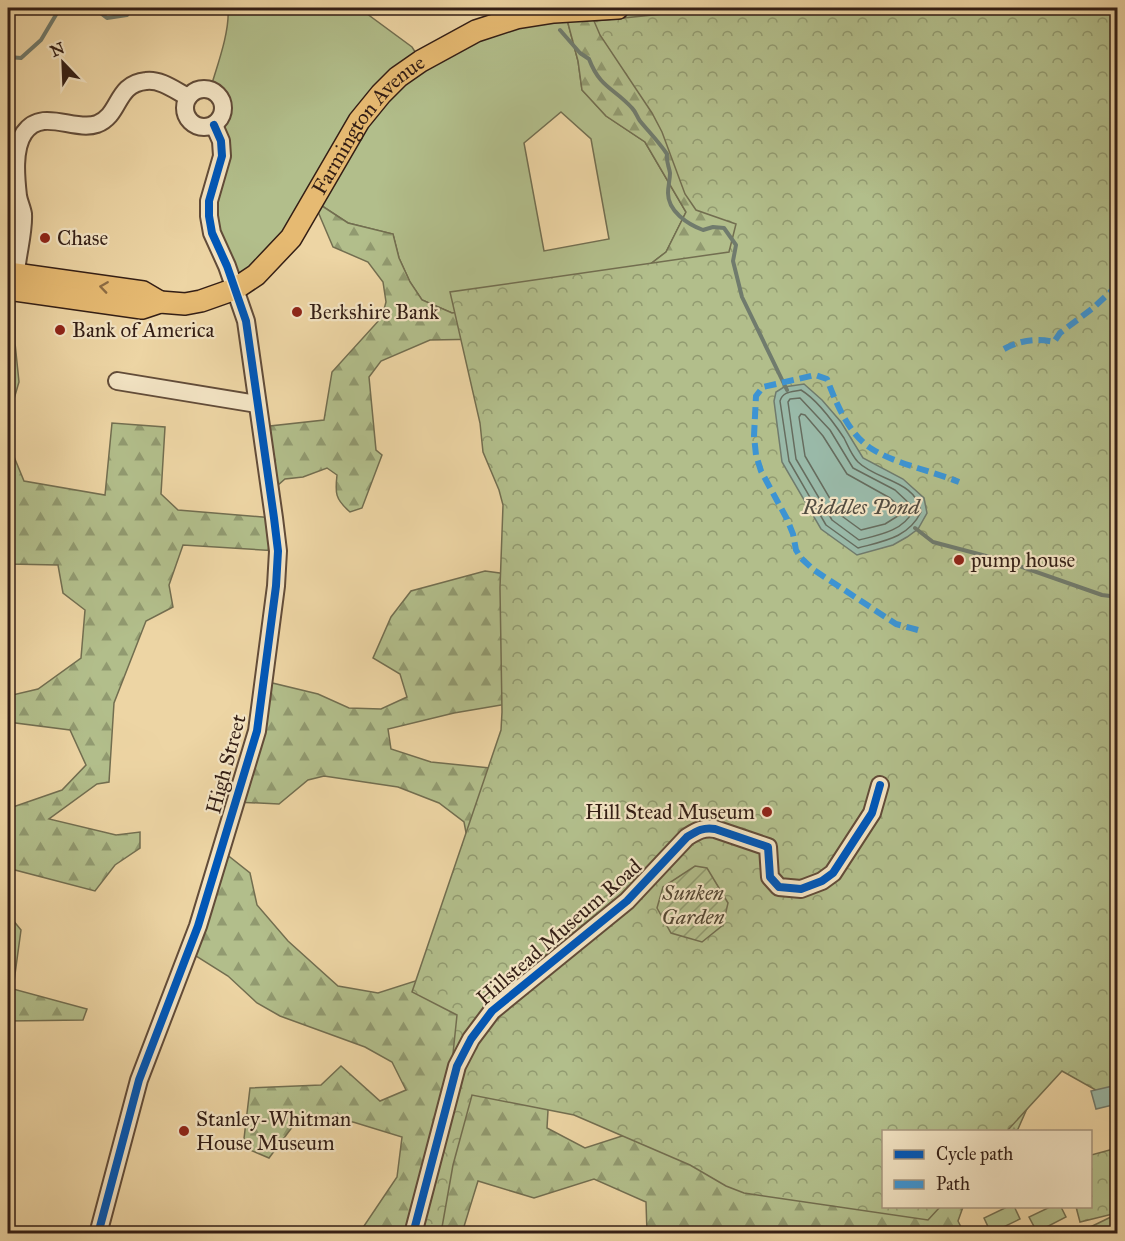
<svg xmlns="http://www.w3.org/2000/svg" width="1125" height="1241" font-family="'IM FELL Great Primer',serif">
<defs>
<pattern id="forest-firs" width="22" height="20" patternUnits="userSpaceOnUse" patternTransform="scale(1.5)"><rect width="22" height="20" fill="#b2be8b"/><path d="M5 1l3.5 6h-7zM16 11l3.5 6h-7z" fill="#919a70"/></pattern>
<pattern id="park-crowns" width="20" height="18" patternUnits="userSpaceOnUse" patternTransform="scale(1.5)"><rect width="20" height="18" fill="#b2be8b"/><path d="M2 6a3 3 0 1 1 6 0M12 15a3 3 0 1 1 6 0" fill="none" stroke="#919a70"/></pattern>
<pattern id="garden-furrows" width="10" height="10" patternUnits="userSpaceOnUse" patternTransform="scale(1.5)"><rect width="10" height="10" fill="#b2be8b"/><path d="M-1 1l2-2M0 10L10 0M9 11l2-2" fill="none" stroke="#919a70"/></pattern>
</defs>
<rect width="100%" height="100%" fill="#edd5a4"/>
<filter id="stains"><feTurbulence type="fractalNoise" baseFrequency=".00333" numOctaves="4"/><feColorMatrix values="0 0 0 0 .2 0 0 0 0 .09 0 0 0 0 .02 0 0 0 .5 -.17"/></filter>
<radialGradient id="worn" r=".72"><stop offset=".6" stop-color="#630" stop-opacity="0"/><stop offset="1" stop-color="#630" stop-opacity=".3"/></radialGradient>
<g fill="#b2be8b" stroke="#726e50" stroke-width="1.5" fill-rule="evenodd">
<path d="M228 8H359L412 47 421 61 565 12 578 61 582 90 606 116 645 142 686 212 666 252 640 272 492 308 452 313 422 300 410 282 399 258 393 234 348 223 313 200 235 289 212 233 219 121C227 109 223 97 210 90 217 66 230 32 228 8ZM561 112 591 139 609 239 544 251 524 143Z"/>
<polygon points="1014,1206 1020,1219 991,1233 984,1218 1007,1207"/>
<polygon points="1050,1207 1061,1207 1066,1217 1037,1232 1029,1217"/>
</g>
<g fill="url(#forest-firs)" stroke="#726e50" stroke-width="1.5">
<path d="M618 8H781L906 249 486 339 430 340 381 361 369 377 376 450 382 455 362 508 350 512C335 499 335 493 337 475L327 468 303 477 285 479 270 492 261 427 324 420 332 372 382 317 386 302 383 282 368 262 333 247 313 200 348 223 393 234 399 258 410 282 422 300 452 313 492 308 640 272 666 252 686 212 645 142 606 116 582 90 578 61 565 12Z"/>
<polygon points="8,289 15,297 15,343 19,382 14,399 10,447 24,481 105,495 112,423 165,427 161,494 178,510 274,518 278,551 183,545 169,585 173,607 146,621 114,703 109,782 97,784 49,819 116,835 140,832 140,848 115,865 95,891 11,869 8,881 8,806 13,807 62,790 86,765 70,730 8,722 8,696 38,689 81,658 85,610 63,593 58,565 8,564"/>
<polygon points="485,571 507,574 536,699 454,713 388,729 391,749 431,762 520,771 550,1076 547,1128 585,1148 656,1125 1051,1072 1033,1095 1018,1129 1015,1131 884,1132 884,1206 963,1207 958,1221 964,1233 647,1233 646,1202 594,1179 534,1198 478,1181 462,1233 340,1233 360,1232 397,1177 402,1137 353,1122 299,1118 269,1158 243,1147 250,1088 321,1085 341,1066 380,1101 406,1090 392,1062 365,1047 280,1016 257,1003 228,976 188,951 221,850 250,873 257,905 288,941 338,986 378,993 425,978 469,848 464,822 439,803 398,787 324,776 308,780 279,804 235,802 264,681 318,694 349,708 381,709 407,697 400,674 373,658 391,617 411,591"/>
<polygon points="8,914 21,930 13,989 87,1009 83,1020 8,1021"/>
</g>
<g fill="url(#park-crowns)" stroke="#726e50" stroke-width="1.5">
<polygon points="722,8 1117,8 1117,1102 1062,1071 1007,1131 884,1132 884,1206 940,1207 928,1220 744,1193 726,1186 690,1165 574,1115 472,1095 453,1165 441,1233 418,1233 451,1073 457,1015 412,992 501,730 502,712 500,588 503,505 499,490 483,452 480,423 450,292 729,252 736,224 696,210 685,194 662,132 652,113 600,35 594,21"/>
<polygon points="1117,1148 1117,1213 1080,1222 1076,1207 1090,1206 1091,1155"/>
<polygon points="1117,1214 1117,1233 1078,1233"/>
</g>
<polygon fill="url(#garden-furrows)" stroke="#726e50" stroke-width="1.5" points="695,866 707,868 728,903 723,925 702,942 671,933 657,908 663,887"/>
<g fill="#99b9a8" stroke="#707b6d" stroke-width="1.5">
<polygon points="804,384 822,400 841,422 863,458 903,479 924,498 927,513 918,529 907,537 893,545 857,555 821,529 782,462 774,401 776,392 784,387"/>
<polygon points="1117,1085 1117,1104 1096,1109 1091,1091"/>
</g>
<g fill="none" stroke-linecap="round" stroke-linejoin="round">
<g stroke="#666c5e" stroke-width="1.5">
<path d="M801 390C816 399 834 423 844 438 848 446 852 456 858 462 877 481 916 480 921 512 908 538 884 541 858 548L826 525 789 461 780 401C783 391 792 392 801 390Z"/>
<path d="M800 398 830 430 853 468 895 490 911 505 913 511C903 531 879 535 859 540L832 520 796 459 788 402 790 399Z"/>
<polygon points="801,414 805,415 823,436 847,474 890,498 902,509 901,514 885,524 861,530 839,514 805,456 799,417"/>
</g>
<g stroke="#707b6d" stroke-width="4">
<polyline points="94,8 107,18 127,15 132,8"/>
<path d="M560 30 580 53 589 59C600 88 614 88 632 108 636 112 637 117 640 121 649 132 658 141 667 154 666 162 669 166 670 173 670 180 668 186 668 193 668 211 687 224 703 230L713 227 724 228 736 245 733 261 742 297 787 390"/>
<polyline points="8,57 21,58 41,40 60,8"/>
<polyline points="915,528 933,542 1005,561 1102,595 1118,597"/>
</g>
<g stroke="#624c39" stroke-width="20">
<g id="minor">
<circle cx="204" cy="108" r="19"/>
<polyline points="8,224 10,211 18,198"/>
<path d="M8 272 17 264C19 248 24 229 23 214 22 208 19 202 18 196 16 178 13 149 24 133 42 107 74 132 97 124 121 115 115 84 146 81 161 79 176 91 188 97"/>
<polyline points="117,381 257,404"/>
<polyline points="98,1234 139,1080 198,926 257,731 276,586 278,551 274,518 246,321 227,266 212,233 209,216 209,201 222,156 221,141 214,125"/>
<path d="M413 1234 457 1066 471 1039 492 1011 627 901 687 837C697 831 703 827 715 829L768 847 770 877 779 887 801 889 822 881 833 873 872 813 880 785"/>
</g>
</g>
<g stroke="#331e15" stroke-width="24">
<g id="major">
<polyline points="8,273 143,292 160,302"/>
<path id="s1" d="M8 289 142 308 160 302 185 304 201 301 235 289 256 275 291 238 359 121 381 94 398 77 421 61 476 31 516 18 554 12 618 8"/>
</g>
</g>
<use href="#minor" stroke="#f3e4c4" stroke-width="16"/>
<use href="#major" stroke="#e6ba72" stroke-width="21"/>
<g stroke="#3d94d3" stroke-width="6" stroke-dasharray="12 6" stroke-linecap="butt">
<path d="M1004 349C1021 340 1036 338 1054 342L1060 333 1093 308 1118 285"/>
<path d="M918 630 896 624 814 570 801 558 796 550 793 534 787 519 761 471 756 455 754 436 756 396 763 387 815 375 827 379C836 403 849 435 872 449 896 464 932 471 959 482"/>
</g>
<g stroke="#f3e4c4" stroke-width="11">
<g id="cycleway">
<polyline points="98,1234 139,1080 198,926 257,731 276,586 278,551 274,518 246,321 227,266 212,233 209,216 209,201 222,156 221,141 214,125"/>
<path d="M413 1234 457 1066 471 1039 492 1011 627 901 687 837C697 831 703 827 715 829L768 847 770 877 779 887 801 889 822 881 833 873 872 813 880 785"/>
</g>
</g>
<use href="#cycleway" stroke="#0057b8" stroke-width="8"/>
</g>
<defs><path id="oneway-chevron" d="M-2-3.5L2.5 0L-2 3.5" fill="none" stroke-width="1.6" stroke-linecap="round" stroke-linejoin="round" transform="scale(1.5)"/></defs>
<use stroke="#8c6c44" href="#oneway-chevron" transform="translate(104 287) rotate(-172)"/>
<g fill="#8f2418" stroke="#f3e4c4" stroke-width="2">
<circle cx="45" cy="238" r="6"/>
<circle cx="297" cy="312" r="6"/>
<circle cx="60" cy="330" r="6"/>
<circle cx="959" cy="560" r="6"/>
<circle cx="767" cy="812" r="6"/>
<circle cx="184" cy="1131" r="6"/>
</g>
<g text-anchor="middle" stroke-width="4.5" stroke-linejoin="round" paint-order="stroke">
<g font-size="21" fill="#331e15" stroke="#f3e4c4">
<text dy="7" stroke="none"><textPath href="#s1" startOffset="446">Farmington Avenue</textPath></text>
<text transform="translate(226 764) rotate(-75)" y="7">High Street</text>
<text transform="translate(559 932) rotate(-41)" y="7">Hillstead Museum Road</text>
</g>
<g font-size="21" fill="#331e15" stroke="#f3e4c4" text-anchor="start">
<text x="57" y="245">Chase</text>
<text x="309" y="319">Berkshire Bank</text>
<text x="72" y="337">Bank of America</text>
<text x="971" y="567">pump house</text>
<text x="755" y="819" text-anchor="end">Hill Stead Museum</text>
<text x="196" y="1126">Stanley-Whitman<tspan x="196" dy="24">House Museum</tspan></text>
</g>
<g font-size="21" font-style="italic" fill="#534632" stroke="#f3e4c4">
<text x="693" y="900">Sunken<tspan x="693" dy="24">Garden</tspan></text>
</g>
<g font-size="22" font-style="italic" fill="#524c41" stroke="#f3e4c4">
<text x="861" y="514">Riddles Pond</text>
</g>
</g>
<rect width="1125" height="1241" fill="none" stroke="#edd5a4" stroke-width="30"/>
<rect x="9" y="9" width="1107" height="1223" fill="none" stroke="#331e15" stroke-width="3"/>
<rect x="15" y="15" width="1095" height="1211" fill="none" stroke="#331e15" stroke-width="1.5"/>
<rect x="882" y="1130" width="210" height="78" fill="#f3e4c4" stroke="#a6957e" stroke-width="1.5"/>
<rect x="894" y="1150" width="30" height="9" fill="#0057b8" stroke="#a6957e" stroke-width="1.5"/>
<text x="936" y="1160" font-size="18" fill="#331e15">Cycle path</text>
<rect x="894" y="1180" width="30" height="9" fill="#3d94d3" stroke="#a6957e" stroke-width="1.5"/>
<text x="936" y="1190" font-size="18" fill="#331e15">Path</text>
<g transform="translate(63 63) rotate(337)" stroke="#f3e4c4" stroke-width="4.5" paint-order="stroke">
<path d="M0-4.5L10 22L0 15L-10 22Z" fill="#331e15"/>
<text y="-9" font-size="16" font-weight="bold" text-anchor="middle" fill="#331e15">N</text>
</g>
<rect width="100%" height="100%" filter="url(#stains)"/>
<rect width="100%" height="100%" fill="url(#worn)"/>
</svg>
